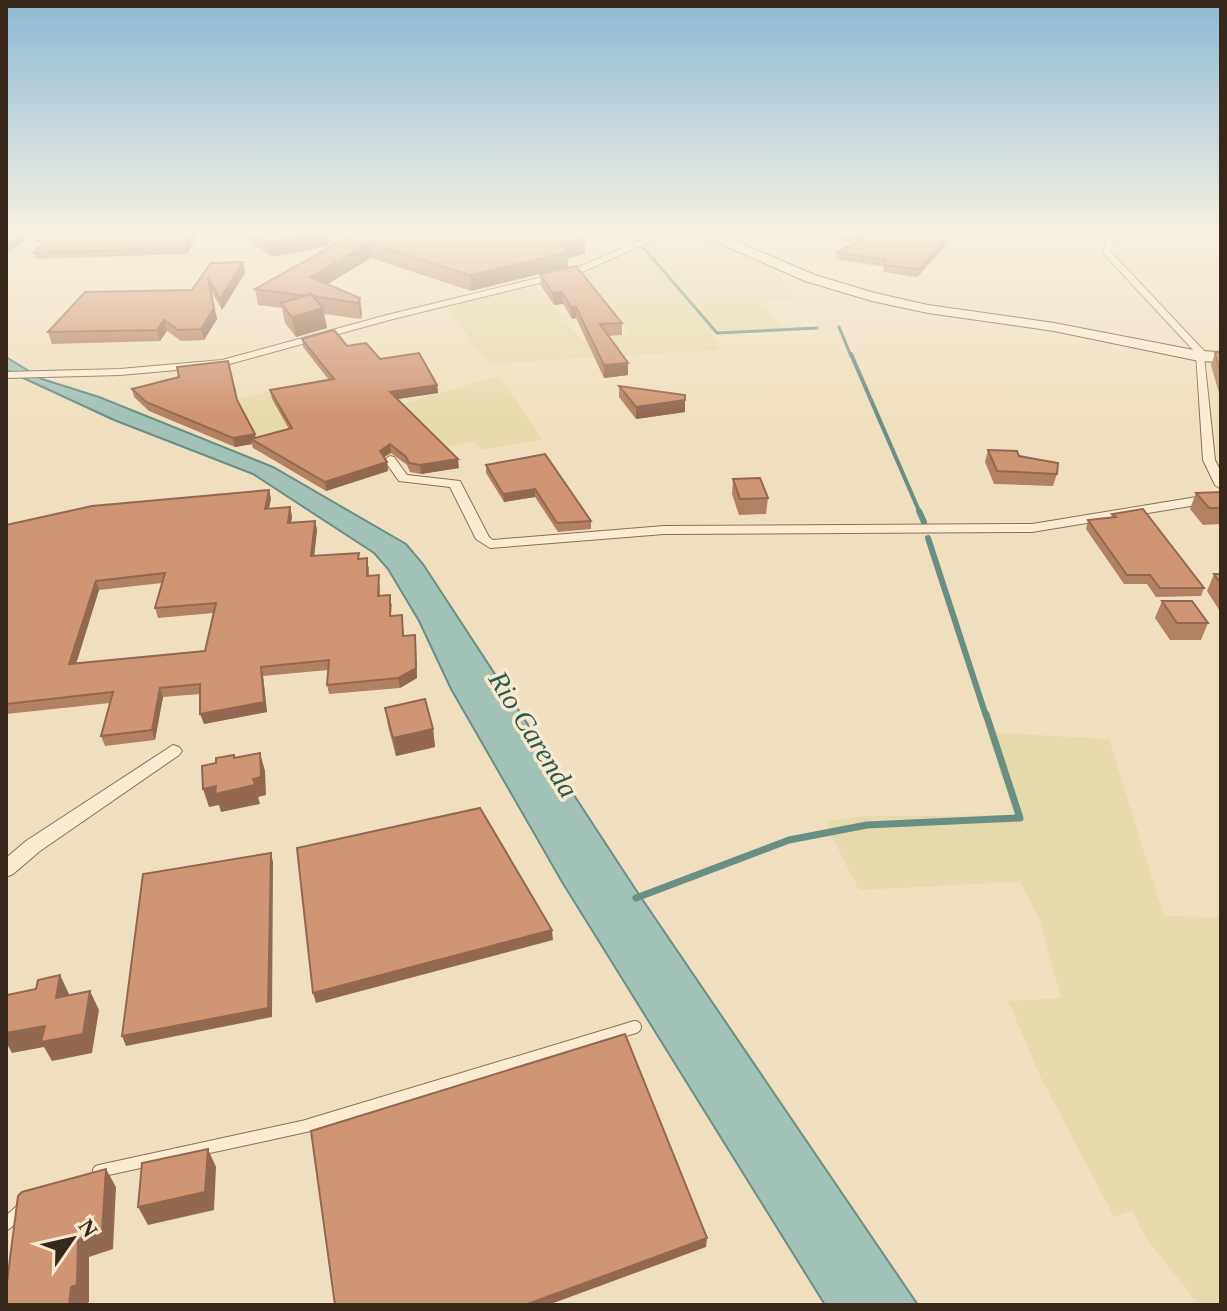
<svg xmlns="http://www.w3.org/2000/svg" width="1227" height="1311" font-family="'Times New Roman',serif">
<rect width="100%" height="100%" fill="#f0dfbf"/>
<g fill="#e6daac">
<polygon points="1114,232 1221,232 1221,283 1213,276 1134,275 1116,248 1120,241"/>
<polygon points="719,241 771,265 799,299 758,303 765,306 781,329 711,332 720,350 489,364 446,306 535,285 581,340 629,335 620,316 609,311 597,291 555,294 547,283 587,270 647,243 663,248"/>
<polygon points="361,369 399,405 499,376 542,440 480,450 475,442 439,448 253,448 250,444 256,443 237,399"/>
<polygon points="987,732 1109,739 1164,916 1221,917 1221,1305 1199,1305 1145,1237 1132,1211 1114,1217 1040,1076 1008,1001 1061,998 1039,918 1020,882 859,890 829,831 827,821 868,816 1014,815"/>
</g>
<polygon fill="#a2c1b7" stroke="#698f84" stroke-width="2" points="6,357 42,379 99,397 273,467 406,544 423,564 636,890 918,1305 825,1305 562,882 451,689 419,621 388,569 374,553 253,474 114,420 6,370"/>
<g fill="none" stroke-linecap="round" stroke-linejoin="round">
<g stroke="#698f84" stroke-width="3">
<polyline points="636,240 651,232"/>
<polyline points="642,246 717,333 817,328"/>
<polyline points="839,327 851,356"/>
</g>
<polyline stroke="#698f84" stroke-width="4" points="851,354 920,513"/>
<g stroke="#698f84" stroke-width="6">
<polyline points="919,511 924,522"/>
<polyline points="928,538 986,716"/>
</g>
<polyline stroke="#698f84" stroke-width="7" points="636,898 789,840 867,825 1020,818 986,714"/>
<g stroke="#896f56" stroke-width="14">
<g id="lane">
<polyline points="99,1171 306,1126 635,1027"/>
<polyline points="6,1224 23,1208"/>
</g>
</g>
<g stroke="#896f56" stroke-width="2">
<g id="street">
<polygon points="43,232 52,232 42,240 36,240 36,236"/>
<polygon points="660,232 671,232 580,273 393,319 222,366 120,375 6,378 6,372 120,369 222,360 387,315 574,269"/>
<polygon points="1104,232 1112,232 1115,239 1110,251 1206,353 1204,356 1215,460 1221,472 1221,489 1215,485 1203,460 1196,353 1103,253 1107,239"/>
<polygon points="390,456 394,457 407,475 460,481 489,537 493,540 664,526 1032,524 1221,493 1221,501 1032,532 664,534 490,548 476,539 450,487 399,481 384,460"/>
<polygon points="173,745 179,747 182,751 179,755 40,851 13,874 6,877 6,858 26,841"/>
</g>
</g>
<g stroke="#6b503a" stroke-width="2">
<polygon id="secondary" points="673,232 721,235 815,275 875,293 928,305 1054,323 1199,351 1221,352 1221,362 1199,361 1054,331 928,313 872,301 805,281 714,241"/>
</g>
<use href="#lane" stroke="#faecd2" stroke-width="12"/>
<use href="#street" fill="#faecd2" fill-rule="evenodd"/>
<use href="#secondary" fill="#faecd2" fill-rule="evenodd"/>
</g>
<g fill="#b38062" fill-rule="evenodd">
<polygon points="239,232 335,232 328,246 271,257"/>
<polygon points="357,232 585,254 568,258 568,267 471,291 371,258 327,284 360,298 362,314 361,319 324,314 327,328 296,337 285,323 282,308 258,305 255,289"/>
<polygon points="809,232 926,232 948,243 917,277 883,272 884,267 836,259 837,252 855,243"/>
<polygon points="1066,232 1092,232 1090,239 1070,238"/>
<polygon points="197,236 187,254 36,259 34,253"/>
<polygon points="243,262 245,273 222,310 210,289 217,319 204,340 181,341 167,331 160,341 52,344 48,332 192,290"/>
<polygon points="540,274 622,323 622,335 608,336 628,363 628,375 604,378 576,318 572,319 563,304 554,305 541,286"/>
<polygon points="302,339 347,346 380,359 437,385 438,393 397,399 459,468 421,474 410,472 407,465 391,453 384,457 387,462 388,471 326,491 253,448 252,444 235,447 149,411 134,397 132,389 237,400 256,438 289,429 272,399 270,390 329,380 303,347"/>
<polygon points="1215,353 1221,353 1221,400 1211,365"/>
<polygon points="619,386 685,412 636,419 619,397"/>
<polygon points="988,450 1019,456 1057,474 1053,486 994,484 985,462"/>
<polygon points="545,454 591,521 591,529 558,532 535,497 504,502 486,473 486,465"/>
<polygon points="733,479 768,498 766,514 739,515 732,494"/>
<polygon points="1196,493 1221,508 1221,524 1203,525 1190,509"/>
<path d="M271 498 269 509 292 516 291 522 315 521 317 530 314 556 360 558 369 567V576L380 585V596L392 604 391 616 402 615 404 636 416 645 417 678 400 688 329 694 327 685 328 670 263 676 267 712 204 724 200 694 163 697 155 740 105 746 101 736 110 703 6 714V525ZM162 583 155 608 158 618 213 613 205 651 76 663 99 590Z"/>
<polygon points="1112,514 1204,588 1201,596 1156,597 1147,584 1124,584 1086,529 1088,520 1111,518"/>
<polygon points="1214,574 1221,574 1221,613 1207,591"/>
<polygon points="1162,601 1208,623 1201,640 1170,640 1155,618"/>
<polygon points="385,708 433,729 435,747 396,756 388,726"/>
</g>
<g fill="#926850">
<polygon points="27,232 39,232 6,254 6,246"/>
<polygon points="194,232 196,232 197,236 187,254 185,248"/>
<polygon points="325,232 335,232 328,246 271,257 268,243"/>
<polygon points="949,236 948,243 917,277 919,269"/>
<polygon points="585,239 585,254 568,258 568,267 471,291 470,275 562,245"/>
<polygon points="369,243 371,258 313,293 310,277"/>
<polygon points="243,262 245,273 222,310 220,299"/>
<polygon points="208,278 217,319 204,340 201,329"/>
<polygon points="562,292 563,304 554,305 553,293"/>
<polygon points="360,298 362,314 361,319 358,303"/>
<polygon points="571,307 576,307 576,318 572,319"/>
<polygon points="323,308 327,328 296,337 292,317"/>
<polygon points="164,320 167,331 160,341 157,330"/>
<polygon points="628,363 628,375 604,378 604,365"/>
<polygon points="437,385 438,393 391,400 390,392"/>
<polygon points="685,400 685,412 636,419 636,407"/>
<polygon points="255,434 257,443 251,439 252,444 235,447 233,438"/>
<polygon points="390,444 391,453 381,459 380,451"/>
<polygon points="458,459 459,468 421,474 420,465"/>
<polygon points="387,462 388,471 326,491 325,482"/>
<polygon points="535,489 535,497 504,502 503,494"/>
<polygon points="269,490 271,498 267,518 265,509"/>
<polygon points="290,507 292,516 290,532 288,523"/>
<polygon points="315,521 317,530 313,566 311,556"/>
<polygon points="96,581 99,590 73,674 69,664"/>
<polygon points="415,635 417,678 400,688 398,678"/>
<polygon points="261,667 263,676 267,712 204,724 200,714"/>
<polygon points="160,688 163,697 155,740 152,730"/>
<polygon points="433,729 435,747 396,756 393,738"/>
<polygon points="260,753 265,771 266,795 258,797 253,779"/>
<polygon points="255,785 260,804 221,812 219,805 209,807 203,789 216,786"/>
<polygon points="271,853 273,862 272,1017 126,1046 122,1036"/>
<polygon points="552,930 553,940 316,1003 313,993"/>
<polygon points="60,975 69,994 66,1016 56,998"/>
<polygon points="90,991 99,1010 92,1053 52,1061 44,1047 12,1053 6,1042 6,1033"/>
<polygon points="208,1149 216,1167 214,1210 148,1225 138,1207"/>
<polygon points="106,1169 116,1187 113,1249 89,1257 89,1302 83,1305 69,1305 78,1240"/>
<polygon points="707,1238 706,1247 548,1305 525,1305"/>
</g>
<g fill="#d09572" stroke="#926850" stroke-width="2" fill-rule="evenodd">
<polygon points="6,232 27,232 6,246"/>
<polygon points="148,232 194,232 185,248 34,253 50,235"/>
<polygon points="255,232 325,232 268,243"/>
<polygon points="357,232 558,232 585,239 562,245 568,252 470,275 369,243 310,277 360,298 358,303 312,296 311,294 307,296 255,289"/>
<polygon points="840,232 925,232 949,236 919,269 884,265 886,260 837,252 865,238"/>
<polygon points="243,262 220,299 208,278 214,308 201,329 178,330 164,320 157,330 48,332 85,292 192,290 211,263"/>
<polygon points="576,266 622,323 600,324 628,363 604,365 576,307 571,307 562,292 553,293 540,274"/>
<polygon points="311,294 323,308 292,317 281,303"/>
<polygon points="334,330 347,346 366,343 380,359 419,353 437,385 390,392 458,459 420,465 409,463 406,457 390,444 380,451 387,462 325,482 251,439 292,428 270,390 334,379 302,339"/>
<polygon points="1215,353 1221,353 1221,374"/>
<polygon points="228,361 237,400 255,434 233,438 146,402 132,389 179,377 177,367"/>
<polygon points="619,386 685,395 685,400 636,407"/>
<polygon points="988,450 1017,451 1019,456 1058,463 1057,474 997,471"/>
<polygon points="545,454 591,521 557,523 535,489 503,494 486,465"/>
<polygon points="760,478 768,498 740,499 733,479"/>
<path d="M269 490 265 509 290 507 288 523 315 521 311 556 359 553 358 559 367 558V576L379 575 378 596 390 595V616L402 615 403 636 415 635 416 668 398 678 327 685 329 660 261 667 264 702 200 714V684L160 688 152 730 101 736 113 692 6 704V525L92 506ZM165 573 155 608 216 603 205 651 69 664 96 581Z"/>
<polygon points="1221,492 1221,508 1209,508 1196,493"/>
<polygon points="1143,509 1204,588 1160,588 1150,575 1127,575 1088,520 1116,517 1112,514"/>
<polygon points="1214,574 1221,574 1221,584"/>
<polygon points="1162,601 1192,601 1208,623 1177,623"/>
<polygon points="425,699 433,729 393,738 385,708"/>
<polygon points="260,753 261,777 253,779 255,785 215,794 216,786 203,789 202,766 216,763 216,758 234,755 234,758"/>
<polygon points="480,808 552,930 313,993 297,848"/>
<polygon points="271,853 268,1008 122,1036 143,874"/>
<polygon points="60,975 56,998 90,991 83,1034 41,1042 45,1026 6,1033 7,995 36,989 38,980"/>
<polygon points="625,1034 707,1238 525,1305 335,1305 311,1131"/>
<polygon points="208,1149 205,1192 138,1207 142,1163"/>
<polygon points="106,1169 102,1232 78,1240 77,1285 71,1287 69,1305 6,1305 6,1290 18,1196 22,1192"/>
</g>
<linearGradient id="sky" x2="0" y2="1"><stop stop-color="#8cb9d4"/><stop offset="0.56" stop-color="#f8f1e2"/><stop offset="1" stop-color="#f8f1e2" stop-opacity="0"/></linearGradient>
<rect width="1227" height="416" fill="url(#sky)"/>
<g text-anchor="middle" stroke-width="7" stroke-linejoin="round" paint-order="stroke">
<g font-size="28" font-style="italic" fill="#2a5853" stroke="#f7e9ce">
<text transform="translate(534 734) rotate(58)" y="10">Rio Carenda</text>
</g>
</g>
<rect width="1227" height="1311" fill="none" stroke="#38281c" stroke-width="16"/>
<g transform="translate(72 1239) rotate(56)" stroke="#f7e9ce" stroke-width="6" paint-order="stroke">
<path d="M0-6L14 30L0 20L-14 30Z" fill="#38281c"/>
<text y="-12" font-size="22" font-weight="bold" text-anchor="middle" fill="#38281c">N</text>
</g>
</svg>
